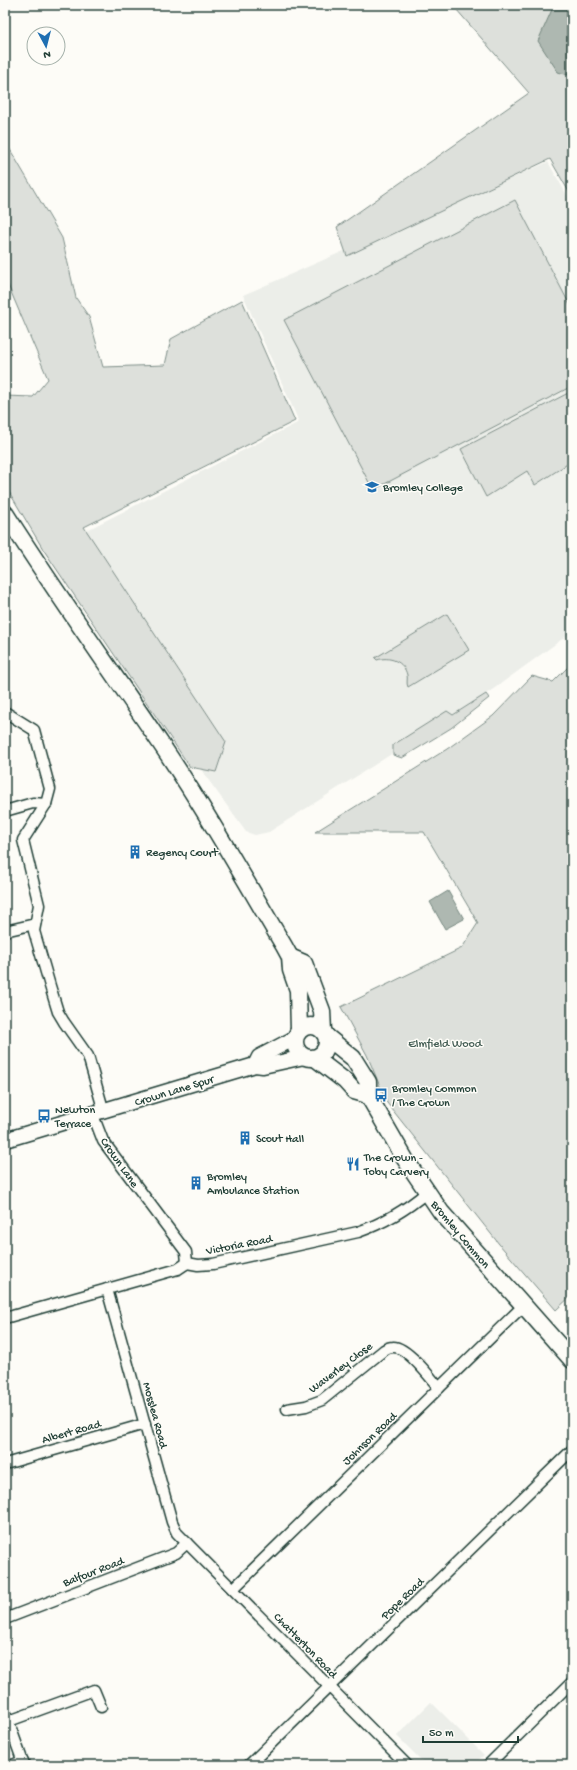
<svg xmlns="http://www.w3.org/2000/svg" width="577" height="1770" font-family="'Gochi Hand',sans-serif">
<rect width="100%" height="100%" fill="#fdfcf7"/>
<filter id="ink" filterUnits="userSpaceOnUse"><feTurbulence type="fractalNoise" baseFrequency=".025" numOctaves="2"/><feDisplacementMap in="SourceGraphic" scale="8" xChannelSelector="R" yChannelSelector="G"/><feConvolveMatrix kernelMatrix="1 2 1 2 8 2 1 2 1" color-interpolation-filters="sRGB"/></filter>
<g filter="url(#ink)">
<g fill="#eceee9">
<polygon points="548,162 572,204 572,632 492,690 269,832 255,835 246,832 44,552 299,422 243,295"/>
<polygon points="431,1702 484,1755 473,1765 426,1765 397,1736"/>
</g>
<g fill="#dde0db" stroke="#7e8e88">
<polygon points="463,5 572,5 572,197 550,159 347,256 337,227 529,93 456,9"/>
<polygon points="5,141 62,238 76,298 89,317 103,367 165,365 171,339 242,300 295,421 84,527 226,742 216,772 190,767 43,549 5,485 5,396 33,397 48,379 5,278"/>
<polygon points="515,200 572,309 572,386 373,490 284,320"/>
<polygon points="572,391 572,461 535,485 527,471 486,497 461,449"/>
<path d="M447 614 469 650 408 687C406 683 408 679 407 675 404 661 389 656 377 660L375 658Z"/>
<polygon points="572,663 572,1295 556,1310 499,1244 387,1103 367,1055 341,1007 462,948 478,923 424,832 315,832 447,749 493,716 532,676 553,682"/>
<polygon points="486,694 489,698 451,728 402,758 393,755 393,745 447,711 453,715"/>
</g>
<g fill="#aeb8b1" stroke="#75877f">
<polygon points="554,5 572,5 572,76 558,72 538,41"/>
<polygon points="448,891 464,919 445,929 430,902"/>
</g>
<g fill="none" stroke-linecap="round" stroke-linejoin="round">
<g stroke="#1f3d34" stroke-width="13">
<g id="street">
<polyline points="5,712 34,730 50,789 46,804 23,840 39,905 34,931 50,986 58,1012 64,1022 88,1056 104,1112"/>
<polyline points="5,811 33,803 46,804"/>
<polyline points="5,931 35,924"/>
<polyline points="93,1115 103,1141 186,1252 187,1263"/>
<path d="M187 1263 198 1265 213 1264 358 1232C384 1223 406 1210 427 1192"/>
<polyline points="107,1289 172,1522 177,1533 407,1765"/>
<polyline points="5,1318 178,1269 187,1263"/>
<path d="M287 1409 306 1406 322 1400 384 1350C387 1348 390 1347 393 1347 406 1346 431 1378 439 1388"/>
<polyline points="5,1464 145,1424"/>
<polyline points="233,1589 523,1306"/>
<polyline points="5,1619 176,1553 187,1543"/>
<polyline points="5,1712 24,1765"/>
<polyline points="9,1721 94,1690 101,1707"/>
<polyline points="12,1765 23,1761"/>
<polyline points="249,1765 572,1450"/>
<polyline points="488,1765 572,1682"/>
</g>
</g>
<g stroke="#1f3d34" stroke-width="17">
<g id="secondary">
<polyline points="255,1065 259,1057 295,1038"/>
<polyline points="5,1140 255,1065 263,1066 304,1057"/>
</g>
</g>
<g stroke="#1f3d34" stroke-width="19">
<g id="primary">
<path d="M5 513C55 592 109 667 161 744 205 809 244 878 284 946L290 957 291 970 298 990 299 1031"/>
<polyline points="290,957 304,963 322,1011 323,1031"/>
<circle cx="311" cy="1042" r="16"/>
<polyline points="327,1037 353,1058 368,1082 368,1095 405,1159 441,1212 572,1360"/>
<polyline points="315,1058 345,1081 354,1091 368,1095"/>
</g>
</g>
<use href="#street" stroke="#fdfcf7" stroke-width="10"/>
<use href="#secondary" stroke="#fdfcf7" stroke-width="14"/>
<use href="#primary" stroke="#fdfcf7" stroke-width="16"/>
</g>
</g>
<defs>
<g id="university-bare" transform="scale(1.08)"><path d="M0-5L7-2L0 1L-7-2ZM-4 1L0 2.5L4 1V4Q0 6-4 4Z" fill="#1f6fb2" stroke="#fdfcf7" stroke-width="2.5" paint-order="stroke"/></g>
<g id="building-bare" transform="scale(1.08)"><path d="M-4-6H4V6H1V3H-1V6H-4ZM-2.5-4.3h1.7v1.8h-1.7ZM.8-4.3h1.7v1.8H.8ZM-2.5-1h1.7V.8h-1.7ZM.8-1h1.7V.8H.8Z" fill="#1f6fb2" stroke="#fdfcf7" stroke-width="2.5" paint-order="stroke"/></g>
<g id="bus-bare" transform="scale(1.08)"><path d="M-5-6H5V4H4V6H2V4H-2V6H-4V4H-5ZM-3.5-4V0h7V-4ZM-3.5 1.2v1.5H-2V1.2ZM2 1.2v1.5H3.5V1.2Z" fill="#1f6fb2" stroke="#fdfcf7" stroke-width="2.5" paint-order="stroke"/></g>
<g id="restaurant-bare" transform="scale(1.08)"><path d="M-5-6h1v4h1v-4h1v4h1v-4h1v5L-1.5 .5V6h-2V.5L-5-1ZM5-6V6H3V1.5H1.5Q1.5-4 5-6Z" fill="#1f6fb2" stroke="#fdfcf7" stroke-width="2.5" paint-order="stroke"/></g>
</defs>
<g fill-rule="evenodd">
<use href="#university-bare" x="372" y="487"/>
<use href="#building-bare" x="135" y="852"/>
<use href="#bus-bare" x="381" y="1095"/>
<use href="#bus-bare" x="44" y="1116"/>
<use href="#building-bare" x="245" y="1138"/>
<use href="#restaurant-bare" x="353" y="1164"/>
<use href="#building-bare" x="196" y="1183"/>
</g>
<g text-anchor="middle" stroke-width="3" stroke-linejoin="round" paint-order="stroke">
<g font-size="12" fill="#1f3d34" stroke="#fdfcf7" text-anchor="start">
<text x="383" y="491">Bromley College</text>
<text x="146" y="856">Regency Court</text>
<text x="392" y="1092">Bromley Common<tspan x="392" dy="14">/ The Crown</tspan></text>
<text x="55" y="1113">Newton<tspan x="55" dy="14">Terrace</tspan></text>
<text x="256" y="1142">Scout Hall</text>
<text x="364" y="1161">The Crown -<tspan x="364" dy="14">Toby Carvery</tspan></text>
<text x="207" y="1180">Bromley<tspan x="207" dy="14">Ambulance Station</tspan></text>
</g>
<g font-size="12" fill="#455e55" stroke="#fdfcf7">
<text x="445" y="1047">Elmfield Wood</text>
</g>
<g font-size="12" fill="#1f3d34" stroke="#fdfcf7">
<text transform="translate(174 1090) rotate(-17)" y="4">Crown Lane Spur</text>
<text transform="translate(120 1162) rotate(55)" y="4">Crown Lane</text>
<text transform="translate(461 1234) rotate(50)" y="4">Bromley Common</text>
<text transform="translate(239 1244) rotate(-11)" y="4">Victoria Road</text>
<text transform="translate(340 1367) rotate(-37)" y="4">Waverley Close</text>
<text transform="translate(156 1415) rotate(75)" y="4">Mosslea Road</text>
<text transform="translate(71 1431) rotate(-16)" y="4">Albert Road</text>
<text transform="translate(369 1438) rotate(-44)" y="4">Johnson Road</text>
<text transform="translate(93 1571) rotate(-21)" y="4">Balfour Road</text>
<text transform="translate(402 1598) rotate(-44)" y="4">Pope Road</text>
<text transform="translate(306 1645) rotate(46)" y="4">Chatterton Road</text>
</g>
</g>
<rect width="577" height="1770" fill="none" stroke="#fdfcf7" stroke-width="20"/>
<rect x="10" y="10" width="557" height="1750" fill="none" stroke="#1f3d34" stroke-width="1.5" filter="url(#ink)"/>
<g transform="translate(46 46) rotate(173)"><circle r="19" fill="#fdfcf7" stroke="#a4b0a9"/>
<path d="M0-3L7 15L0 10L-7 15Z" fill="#1f6fb2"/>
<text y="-6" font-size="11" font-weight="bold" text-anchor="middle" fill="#1f3d34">N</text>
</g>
<path d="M423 1736v6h95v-6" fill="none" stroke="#1f3d34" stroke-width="2"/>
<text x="429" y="1736" font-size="12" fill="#1f3d34" stroke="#fdfcf7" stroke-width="3" paint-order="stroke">50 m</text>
</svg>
